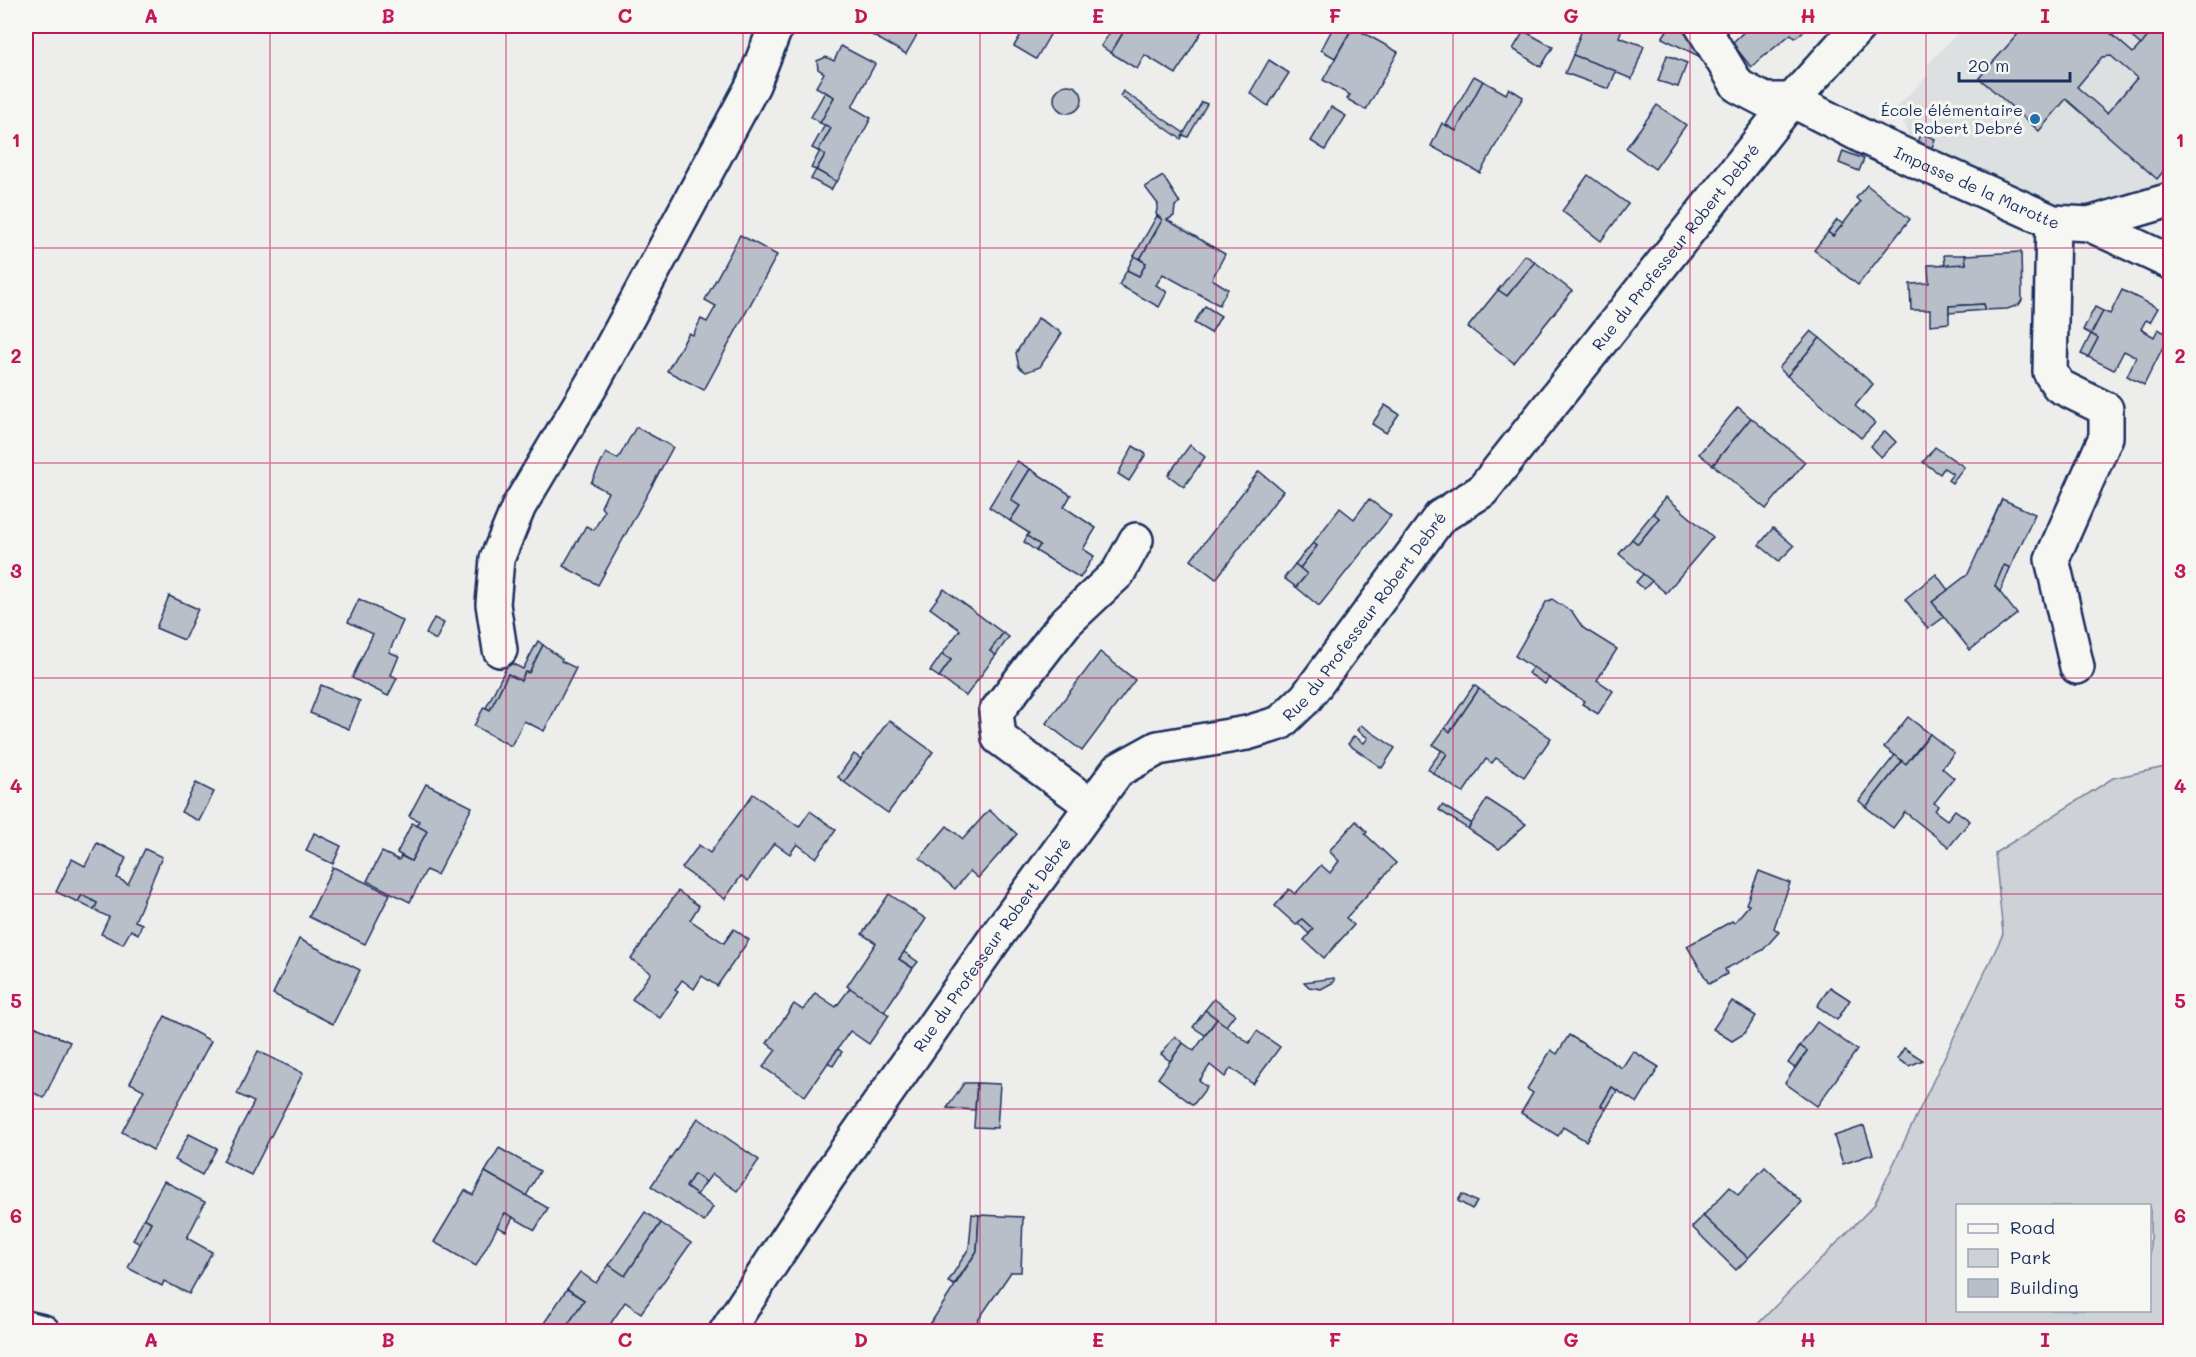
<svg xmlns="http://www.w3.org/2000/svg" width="2196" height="1357" font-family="Mali,sans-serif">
<rect width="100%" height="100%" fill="#edeeec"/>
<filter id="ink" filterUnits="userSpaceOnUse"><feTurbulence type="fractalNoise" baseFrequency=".0167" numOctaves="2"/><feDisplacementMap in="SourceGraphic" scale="12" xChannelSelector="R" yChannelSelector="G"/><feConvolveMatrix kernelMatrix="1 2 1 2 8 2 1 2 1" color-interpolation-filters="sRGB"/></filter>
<g filter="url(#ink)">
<polygon fill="#dde0e1" points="1964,26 2170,26 2170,188 2072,214 1907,140 1906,126 1892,112 1928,75 1927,65"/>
<path fill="#ced2d7" stroke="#74809a" stroke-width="1.5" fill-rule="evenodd" d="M2170 766V1331H1751L1874 1205 2003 934 1995 853 2113 778ZM1958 1206H2150V1310H1958Z"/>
<g fill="#b9bfc8" stroke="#1b2f5e" stroke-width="1.5" fill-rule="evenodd">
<polygon points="860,26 922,26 906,54 859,28"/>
<polygon points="1026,26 1055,26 1036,59 1014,46"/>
<polygon points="1114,26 1127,26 1111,53 1101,46"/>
<polygon points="1127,26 1205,26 1176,74 1145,55 1137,69 1111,53"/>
<polygon points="1334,26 1352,28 1335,58 1321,50"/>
<polygon points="1583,26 1623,26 1619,37 1644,46 1632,79 1573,55"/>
<polygon points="1670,26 1690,33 1711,62 1662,38"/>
<polygon points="1750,26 1810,26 1795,38 1791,34 1751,67 1732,43"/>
<path d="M2025 26H2102L2133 53 2157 26H2170V163L2157 179 2066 99 2039 131 1979 78ZM2111 56 2137 78 2107 113 2077 87 2102 57Z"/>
<polygon points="2119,26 2148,26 2153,30 2141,45"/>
<polygon points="1353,27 1398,52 1366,110 1347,99 1350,95 1323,80"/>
<polygon points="1524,31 1553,47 1541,67 1513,49"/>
<polygon points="841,46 875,64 852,107 871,118 837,182 816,170 825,155 818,151 831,128 820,123 834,97 816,87 824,73 818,69 817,61 826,57 834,61"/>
<polygon points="1573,55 1616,71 1609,89 1565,73"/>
<polygon points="1667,55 1687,63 1678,87 1658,81"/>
<polygon points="1269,60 1289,73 1268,106 1250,93"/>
<polygon points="1474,76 1483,81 1456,131 1446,125"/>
<polygon points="1483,81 1506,94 1509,88 1523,97 1480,173 1431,146 1442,123 1456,131"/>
<circle cx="1068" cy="99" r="14"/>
<polygon points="1123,91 1184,133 1202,102 1207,104 1188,137 1183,135 1181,139 1120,96"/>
<polygon points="825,92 834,97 820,123 811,117"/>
<polygon points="1657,105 1686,125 1655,169 1626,148"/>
<polygon points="1331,107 1346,116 1325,150 1311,141"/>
<polygon points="825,125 831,128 818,151 812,148"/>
<polygon points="1921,133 1935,139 1931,150 1916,144"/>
<polygon points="820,151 825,155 816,170 811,168"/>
<polygon points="1843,151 1864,159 1859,171 1839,163"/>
<polygon points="816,170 836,181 831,190 811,179"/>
<polygon points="1588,175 1628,204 1601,241 1562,211"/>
<polygon points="1163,176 1180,203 1175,206 1174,216 1167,220 1225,254 1212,279 1228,289 1219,305 1163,274 1156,285 1167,292 1159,307 1119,285 1127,270 1139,276 1146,263 1140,259 1162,220 1156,214 1158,204 1145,187"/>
<polygon points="1867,185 1910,219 1858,285 1814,250 1828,232 1833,236 1843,224 1860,202 1856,198"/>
<polygon points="1157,216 1162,220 1140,259 1134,256"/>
<polygon points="1837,220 1843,224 1833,236 1828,232"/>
<polygon points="740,235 777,255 704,390 667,371 689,333 693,335 701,319 707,322 716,306 705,300"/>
<polygon points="2021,252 2022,300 2019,305 2007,309 1984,310 1984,304 1949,306 1949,323 1930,325 1930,310 1911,310 1910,284 1929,283 1928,265 1966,264 1965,255"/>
<polygon points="1525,255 1535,262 1507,296 1498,290"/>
<polygon points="1944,255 1965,255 1966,264 1945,265"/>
<polygon points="1134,256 1146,263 1139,276 1127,270"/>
<polygon points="1535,262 1572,291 1514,363 1468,327 1498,290 1507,296"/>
<polygon points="2122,290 2158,308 2150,322 2146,320 2141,329 2154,337 2158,329 2169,335 2144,385 2127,376 2136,357 2124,351 2114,370 2088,357 2098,338 2091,334 2103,311 2110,314"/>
<polygon points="1984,304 1984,310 1949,313 1949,306"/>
<polygon points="1205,306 1221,316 1211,333 1194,323"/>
<polygon points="2095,307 2103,311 2091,334 2083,330"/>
<polygon points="1038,318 1062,333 1040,367 1026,372 1019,367 1016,353"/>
<polygon points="1811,331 1820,338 1787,376 1779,368"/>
<polygon points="2091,334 2098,338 2088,357 2081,354"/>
<polygon points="1820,338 1873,384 1855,406 1875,423 1861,438 1787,376"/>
<polygon points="1385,405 1399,414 1386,433 1372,424"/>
<polygon points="1738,407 1751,418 1713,465 1699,454"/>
<polygon points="1751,418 1805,462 1766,509 1713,465"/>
<polygon points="636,427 673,447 598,585 563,566 586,526 594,530 604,511 601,507 608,492 591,483 606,453 618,459"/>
<polygon points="1885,431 1896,442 1881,457 1871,446"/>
<polygon points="1190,445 1205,457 1184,487 1168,475"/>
<polygon points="1133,446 1146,454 1129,481 1118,474"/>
<polygon points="1935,447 1964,467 1952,483 1948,480 1953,474 1944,468 1940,474 1923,462"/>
<polygon points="1017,461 1030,469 1011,500 1020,506 1010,521 989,507"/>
<polygon points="1030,469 1071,495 1064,507 1096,528 1083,549 1094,556 1080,578 1036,551 1040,545 1027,536 1029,533 1010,521 1020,506 1011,500"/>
<polygon points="1259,471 1283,491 1216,579 1191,560"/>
<polygon points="1666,497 1713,537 1666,593 1619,554 1632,539 1638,544 1659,518 1653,513"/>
<polygon points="1369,499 1391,516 1319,606 1296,587 1307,574 1300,568 1317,546 1313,543 1340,508 1354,519"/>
<polygon points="2002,499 2035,514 2010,568 2004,565 1995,586 2017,614 1970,650 1932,602 1968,574"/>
<polygon points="1653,513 1659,518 1638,544 1632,539"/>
<polygon points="1773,528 1794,546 1779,561 1759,545"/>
<polygon points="1027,536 1040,545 1036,551 1024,542"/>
<polygon points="1313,543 1317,546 1300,568 1295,564"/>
<polygon points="1295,564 1307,574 1296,587 1284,578"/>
<polygon points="2004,565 2010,568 2000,592 1995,586"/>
<polygon points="1643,574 1652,581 1644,589 1636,582"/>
<polygon points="1936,574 1948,590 1932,602 1944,617 1928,629 1905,599"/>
<polygon points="944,589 1003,633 990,651 996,655 966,696 939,677 951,660 942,654 960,630 930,608"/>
<polygon points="169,596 198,609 184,640 156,628"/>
<polygon points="359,599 403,621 389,652 399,656 391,675 397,678 388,696 352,678 373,634 348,622"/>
<polygon points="1552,599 1573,613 1583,628 1617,649 1597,680 1613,691 1598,714 1582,704 1584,701 1515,656 1546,602"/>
<polygon points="434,618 444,623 436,640 426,634"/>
<polygon points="1003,633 1009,637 996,655 990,651"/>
<polygon points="538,641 543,645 529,673 525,672 521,681 508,674 490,710 486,708 509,662 523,669"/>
<polygon points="543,645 562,659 561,661 576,668 544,731 524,721 511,746 474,726 484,707 490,710 508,674 521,681 525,672 529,673"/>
<polygon points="1100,652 1135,680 1082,751 1046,723"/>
<polygon points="942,654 951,660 939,677 930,671"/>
<polygon points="1533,667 1549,678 1545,684 1528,673"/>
<polygon points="321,685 360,701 349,729 310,713"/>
<polygon points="1474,685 1479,689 1450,732 1445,728"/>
<polygon points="1479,689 1551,738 1524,777 1496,758 1492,763 1486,759 1463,793 1433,773 1447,754 1433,745 1445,728 1450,732"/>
<polygon points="1908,717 1930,734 1906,764 1884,747"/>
<polygon points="889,720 933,752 888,813 844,782"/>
<polygon points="1361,725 1395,748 1382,768 1348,744 1354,736 1364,743 1368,738 1357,730"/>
<polygon points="1930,734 1954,753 1942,768 1954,778 1934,803 1938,806 1935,811 1947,820 1955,810 1970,821 1949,847 1905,812 1893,828 1866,807 1902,761 1906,764"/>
<polygon points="1442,750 1447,754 1433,773 1428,769"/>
<polygon points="854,754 861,759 844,782 838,777"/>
<polygon points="1895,755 1902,761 1866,807 1859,801"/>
<polygon points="196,783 214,792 199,821 181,812"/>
<polygon points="426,784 472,807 437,875 426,870 410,902 367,881 382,852 399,860 401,856 411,861 427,831 417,826 419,821 409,816"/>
<polygon points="753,794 799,827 810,811 836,830 816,858 797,844 790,854 774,843 748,881 741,876 725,899 682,868 699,845 710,853"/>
<polygon points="1487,799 1526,824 1499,849 1468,829"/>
<polygon points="1442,805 1471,823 1468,829 1439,810"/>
<polygon points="989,810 1017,834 978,878 970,871 955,889 920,858 947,826 963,839"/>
<polygon points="1356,821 1367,832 1365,834 1396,863 1346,918 1354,925 1324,958 1304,940 1313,929 1302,919 1296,925 1275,906 1289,889 1295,894 1321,865 1330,873 1339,861 1329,851"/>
<polygon points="412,823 427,831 411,861 397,853"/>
<polygon points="314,833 341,846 333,864 306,851"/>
<polygon points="97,843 126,858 117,878 128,884 145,849 162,857 135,921 142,924 138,934 131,930 123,944 101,934 109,917 94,910 97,903 82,895 78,902 56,892 72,859 85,866"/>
<polygon points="333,867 390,894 365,944 309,917"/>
<polygon points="1759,871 1790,883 1774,928 1779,932 1763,950 1725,969 1727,974 1709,984 1687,946 1732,921 1734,923 1749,905 1746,904"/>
<polygon points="678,891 699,906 690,920 724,943 734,929 749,940 717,986 702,976 694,989 682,980 675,990 678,992 660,1018 632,999 651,973 631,959"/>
<polygon points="889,894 926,919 899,959 913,968 884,1012 847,986 876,943 862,934"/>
<polygon points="82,895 97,903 94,910 78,902"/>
<polygon points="1302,919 1313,929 1309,934 1298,923"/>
<polygon points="299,939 360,970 333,1024 273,994"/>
<polygon points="904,952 918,962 913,968 899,959"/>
<polygon points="1334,978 1334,982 1321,989 1309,987 1304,982"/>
<polygon points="1830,987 1850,1000 1837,1020 1817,1006"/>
<polygon points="850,988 889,1015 869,1044 850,1031 805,1096 763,1067 776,1050 767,1043 794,1004 803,1010 815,993 836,1007"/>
<polygon points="1214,999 1235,1014 1226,1026 1205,1010"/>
<polygon points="1732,1001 1756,1016 1745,1033 1732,1041 1713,1029"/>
<polygon points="1205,1010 1217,1019 1205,1035 1193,1027"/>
<polygon points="165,1016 211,1041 153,1150 122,1132 144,1090 130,1083"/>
<polygon points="1217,1019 1249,1043 1257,1031 1280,1047 1253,1084 1231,1068 1225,1077 1210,1065 1199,1081 1207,1087 1193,1105 1158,1078 1183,1043 1194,1051"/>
<polygon points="1817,1022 1857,1050 1817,1106 1785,1083 1807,1051 1800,1046"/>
<polygon points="29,1024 36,1027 26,1049 26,1030"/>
<polygon points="36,1027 70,1042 44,1098 26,1089 26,1049"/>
<polygon points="1569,1035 1622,1068 1633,1051 1659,1067 1637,1103 1612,1087 1601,1106 1606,1109 1586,1141 1563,1127 1558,1136 1521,1113 1533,1093 1527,1089 1551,1050 1557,1054"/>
<polygon points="1175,1036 1183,1043 1170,1061 1161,1054"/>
<polygon points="1800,1046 1807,1051 1795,1068 1788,1063"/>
<polygon points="1904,1048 1923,1060 1909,1066 1897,1059"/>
<polygon points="838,1049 842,1052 833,1066 828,1062"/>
<polygon points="258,1051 303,1073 251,1175 223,1161 254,1102 237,1094"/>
<polygon points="964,1083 977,1083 975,1110 947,1108"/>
<polygon points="977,1083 1000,1084 997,1128 974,1127"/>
<polygon points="1612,1087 1617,1091 1606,1109 1601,1106"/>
<polygon points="698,1118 759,1160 737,1191 712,1174 706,1182 694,1174 686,1187 713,1207 704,1222 651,1186"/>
<polygon points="1864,1126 1873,1154 1843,1164 1834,1136"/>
<polygon points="189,1134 217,1148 202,1175 175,1160"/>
<polygon points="499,1148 540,1171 526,1196 485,1172"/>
<polygon points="1765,1167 1802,1202 1748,1258 1703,1216 1730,1187 1738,1195"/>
<polygon points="485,1172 548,1208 535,1230 505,1213 476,1266 434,1242 465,1190 473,1195"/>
<polygon points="694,1174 706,1182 697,1195 686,1187"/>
<polygon points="164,1181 205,1202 187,1238 212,1252 189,1294 164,1281 162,1286 128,1268 151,1222 144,1218"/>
<polygon points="1462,1194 1477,1202 1472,1209 1458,1201"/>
<polygon points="645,1212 661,1223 625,1276 609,1265"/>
<polygon points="505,1213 513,1217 506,1231 497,1227"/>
<polygon points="972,1214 979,1215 977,1251 954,1285 948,1282 969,1248"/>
<polygon points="979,1215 1023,1217 1021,1272 1011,1272 970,1332 925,1332 977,1251"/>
<polygon points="1703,1216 1748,1258 1736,1270 1692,1227"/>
<polygon points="144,1218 151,1222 140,1244 133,1240"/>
<polygon points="661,1223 691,1243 641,1313 625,1302 605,1332 563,1332 584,1300 567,1289 580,1272 596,1283 609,1265 625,1276"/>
<polygon points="567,1289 584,1300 563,1332 538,1332"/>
</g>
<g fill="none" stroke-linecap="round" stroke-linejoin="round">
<g stroke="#1b2f5e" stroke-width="38">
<g id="minor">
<path id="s1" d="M1702 26 1738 86 1765 100H1792L1866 138 2053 222 2089 224 2170 200"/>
<polyline points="2053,222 2050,372 2059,386 2106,409 2106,437 2052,559 2077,667"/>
<polyline points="2089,224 2170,262"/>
<polyline points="500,650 493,604 497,559 519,506 592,384 753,85 776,26"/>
<polyline points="1092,806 999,738 996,712 1065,623 1118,573 1136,540"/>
<polyline points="26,1328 43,1332"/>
<path id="s2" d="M726 1332 828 1177 998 934 1118 770 1158 748 1247 733 1280 723 1306 698 1440 517 1482 491 1792 100 1859 26"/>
</g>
</g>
<use href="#minor" stroke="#f6f6f2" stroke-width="33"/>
</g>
</g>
<path fill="none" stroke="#c2185b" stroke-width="1.5" stroke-opacity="0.55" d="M270 26V1332M506 26V1332M743 26V1332M980 26V1332M1216 26V1332M1453 26V1332M1690 26V1332M1926 26V1332M26 248H2170M26 463H2170M26 678H2170M26 894H2170M26 1109H2170"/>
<circle fill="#1f6fb2" stroke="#f6f6f2" stroke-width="2" cx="2035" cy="119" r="6"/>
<g text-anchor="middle" stroke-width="6" stroke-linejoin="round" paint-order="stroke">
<g font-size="16" fill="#1b2f5e" stroke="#f6f6f2" text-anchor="end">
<text x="2023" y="116">École élémentaire<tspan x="2023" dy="18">Robert Debré</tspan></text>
</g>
<g font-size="16" fill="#1b2f5e" stroke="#f6f6f2">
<text dy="6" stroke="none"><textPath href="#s1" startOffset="332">Impasse de la Marotte</textPath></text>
<text dy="6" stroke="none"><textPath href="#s2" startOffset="1478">Rue du Professeur Robert Debré</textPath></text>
<text dy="6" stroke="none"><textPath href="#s2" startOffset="992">Rue du Professeur Robert Debré</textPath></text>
<text dy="6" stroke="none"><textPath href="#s2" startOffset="470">Rue du Professeur Robert Debré</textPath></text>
</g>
</g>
<rect width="2196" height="1357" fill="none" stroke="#f6f6f2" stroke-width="66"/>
<rect x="1956" y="1204" width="195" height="108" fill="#f6f6f2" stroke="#9ea6b7" stroke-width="1.5"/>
<rect x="1968" y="1224" width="30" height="9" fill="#f6f6f2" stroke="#9ea6b7" stroke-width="1.5"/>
<text x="2010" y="1234" font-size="18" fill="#1b2f5e">Road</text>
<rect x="1968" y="1249" width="30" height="18" fill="#ced2d7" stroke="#9ea6b7" stroke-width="1.5"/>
<text x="2010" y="1264" font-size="18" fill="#1b2f5e">Park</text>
<rect x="1968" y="1279" width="30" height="18" fill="#b9bfc8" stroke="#9ea6b7" stroke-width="1.5"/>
<text x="2010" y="1294" font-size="18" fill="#1b2f5e">Building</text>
<path d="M1959 72v9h111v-9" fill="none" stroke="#1b2f5e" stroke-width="3"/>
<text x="1968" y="72" font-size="18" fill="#1b2f5e" stroke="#f6f6f2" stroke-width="4.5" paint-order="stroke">20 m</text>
<rect x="33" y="33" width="2130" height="1291" fill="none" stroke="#c2185b" stroke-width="2"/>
<g font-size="20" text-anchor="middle" font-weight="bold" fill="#c2185b">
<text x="151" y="23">A</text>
<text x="388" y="23">B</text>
<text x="625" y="23">C</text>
<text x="861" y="23">D</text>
<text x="1098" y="23">E</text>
<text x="1335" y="23">F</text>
<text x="1571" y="23">G</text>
<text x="1808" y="23">H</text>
<text x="2045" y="23">I</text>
<text x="16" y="147">1</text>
<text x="2180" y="147">1</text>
<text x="16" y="363">2</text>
<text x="2180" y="363">2</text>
<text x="16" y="578">3</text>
<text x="2180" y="578">3</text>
<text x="16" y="793">4</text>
<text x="2180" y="793">4</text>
<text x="16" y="1008">5</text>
<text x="2180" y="1008">5</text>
<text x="16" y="1223">6</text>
<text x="2180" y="1223">6</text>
<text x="151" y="1347">A</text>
<text x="388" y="1347">B</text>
<text x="625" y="1347">C</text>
<text x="861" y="1347">D</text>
<text x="1098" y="1347">E</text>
<text x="1335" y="1347">F</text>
<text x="1571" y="1347">G</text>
<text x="1808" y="1347">H</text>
<text x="2045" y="1347">I</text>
</g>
</svg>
